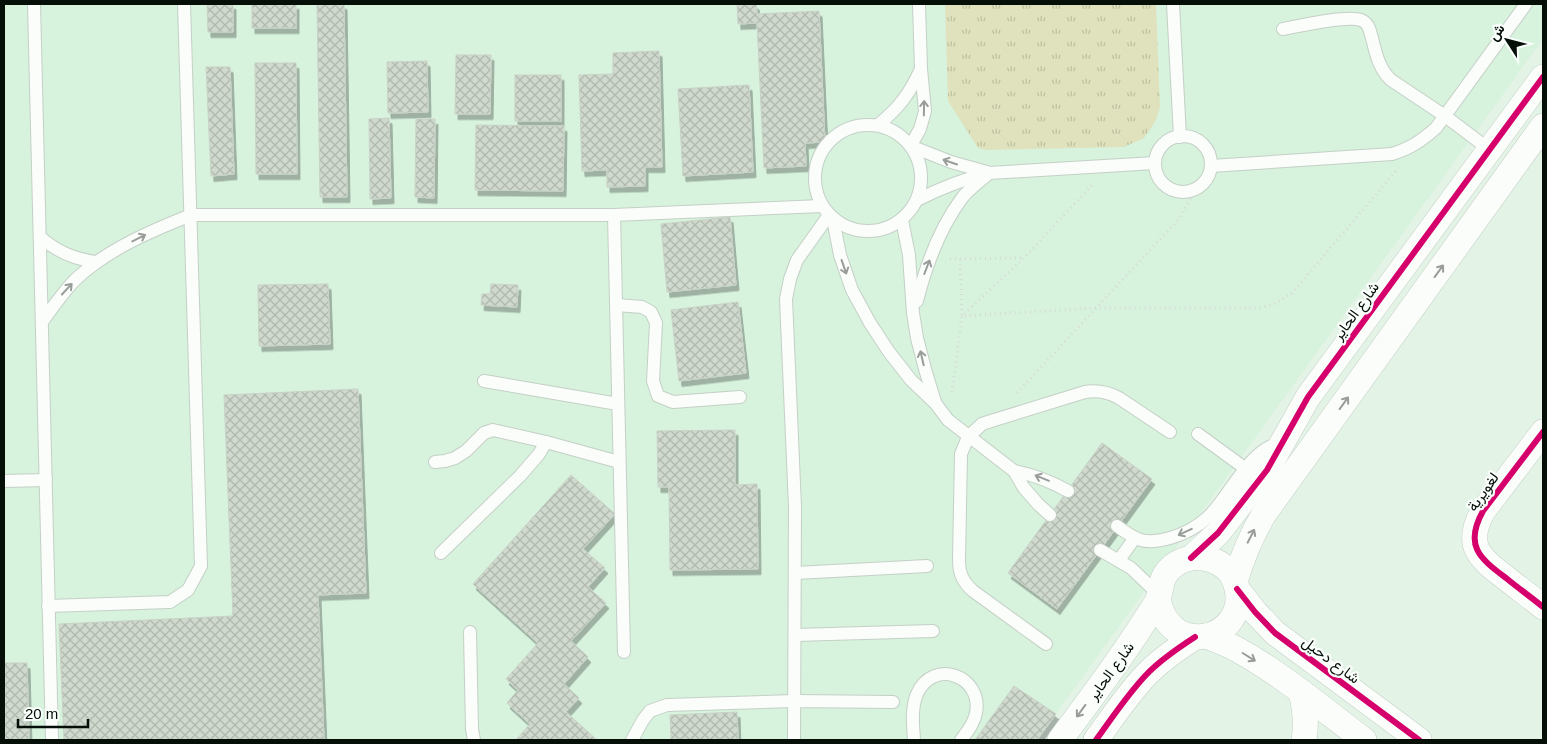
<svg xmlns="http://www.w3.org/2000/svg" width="1547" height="744" font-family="Helvetica,Vazirmatn,sans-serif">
<defs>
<pattern id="park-tufts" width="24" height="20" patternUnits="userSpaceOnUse" patternTransform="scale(1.25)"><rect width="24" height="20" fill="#dfe2bc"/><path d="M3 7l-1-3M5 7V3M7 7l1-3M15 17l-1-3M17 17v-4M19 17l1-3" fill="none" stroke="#bec1a0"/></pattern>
<pattern id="building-cross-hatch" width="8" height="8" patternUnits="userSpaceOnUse" patternTransform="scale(1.25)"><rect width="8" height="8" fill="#d0d9ce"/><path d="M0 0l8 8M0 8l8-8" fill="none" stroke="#b1b9af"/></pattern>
<filter id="shadow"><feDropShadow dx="3" dy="5.5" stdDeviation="0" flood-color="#0004"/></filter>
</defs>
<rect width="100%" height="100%" fill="#e3f3e6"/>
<polygon fill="#d7f2dd" points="4,4 1543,4 1543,39 1037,740 4,740"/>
<polygon fill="url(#park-tufts)" points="945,4 1156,4 1160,108 1155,122 1144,138 1124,147 987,150 978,148 948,101"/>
<g fill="url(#building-cross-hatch)" stroke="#c9d2c7" filter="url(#shadow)">
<polygon points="207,4 233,4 233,32 208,32"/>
<rect x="252" y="4" width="44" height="24"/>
<polygon points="317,4 344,4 347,197 320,197"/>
<polygon points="737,4 756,4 757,14 819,11 825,142 805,143 806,166 764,168 757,23 738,24"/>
<polygon points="659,51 662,167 645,167 645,186 607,187 607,170 582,171 579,75 613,74 613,53"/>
<polygon points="456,55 491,55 490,114 455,114"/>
<polygon points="427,61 428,112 388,113 387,62"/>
<polygon points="255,63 296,63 297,174 256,174"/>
<polygon points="206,67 230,67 234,174 211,176"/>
<rect x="515" y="75" width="46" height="46"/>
<polygon points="749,85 753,172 683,176 678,89"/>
<polygon points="389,118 391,198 370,199 369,119"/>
<polygon points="416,119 435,119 434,198 415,197"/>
<polygon points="476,125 564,126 563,191 475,190"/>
<polygon points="730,217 736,285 667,292 661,224"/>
<polygon points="328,284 330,344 259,346 258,285"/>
<polygon points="491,284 518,285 517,307 481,305 482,294 490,294"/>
<polygon points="738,302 746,373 679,381 671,310"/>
<polygon points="358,389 366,593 318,595 324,740 64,740 59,624 233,616 224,395"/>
<polygon points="735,430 735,485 757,484 758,569 670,570 669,487 658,487 657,431"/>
<polygon points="1102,443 1152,479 1057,609 1008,573"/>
<polygon points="571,475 615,514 583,549 605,568 588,587 606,603 571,641 588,657 564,684 579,698 566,712 597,740 516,740 530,724 507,703 518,690 506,679 538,643 473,584"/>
<polygon points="4,663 27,663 29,740 4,740"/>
<polygon points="1014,686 1056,714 1037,740 975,740"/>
<polygon points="737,712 738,740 671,740 670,715"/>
</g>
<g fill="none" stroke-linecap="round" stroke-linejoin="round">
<g stroke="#c4d0c6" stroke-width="14">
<g id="lane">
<polyline points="34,4 52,740"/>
<polyline points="1173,4 1180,137"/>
<path d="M1283 29C1300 26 1346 15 1361 20 1369 23 1370 31 1372 38 1376 54 1379 69 1391 80L1445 116 1490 150"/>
<circle cx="868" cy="178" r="53"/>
<path d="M878 125C899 108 910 93 921 69"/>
<circle cx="1183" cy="164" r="28"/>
<polyline points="911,145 920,129 925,111 921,69 919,4"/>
<polyline points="913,147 951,162 987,172"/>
<path d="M1211 166 1392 154C1411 148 1421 141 1436 128L1526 4"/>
<path d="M917 200C941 188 963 179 989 173L1155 163"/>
<polyline points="614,215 624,652"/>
<polyline points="833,219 840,255 852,290 870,323 889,352 911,380 936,404 948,420 1014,471 1024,488 1038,504 1050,515"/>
<polyline points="902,220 909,255 913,313 917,338 925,369 935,402"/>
<path d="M40 237C57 252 74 259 96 262"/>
<path d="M917 301C926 265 939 229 962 198 968 190 979 182 987 175"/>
<polyline points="617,305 642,307 651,312 656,323 653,381 658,396 673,402 740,397"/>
<path d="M42 322C53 307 63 292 76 279 108 249 151 231 191 215H614L822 206"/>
<polyline points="484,381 618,404"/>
<polyline points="1198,434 1246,469"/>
<polyline points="435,462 445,461 455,458 466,451 484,433 493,430 546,442 619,462"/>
<path d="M1014 471C1034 475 1050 481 1068 491"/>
<polyline points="4,481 46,480"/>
<path d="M1117 526C1137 541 1145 545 1170 538 1184 534 1196 528 1207 518 1230 497 1249 448 1281 443"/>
<polyline points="1100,550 1131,568 1158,594"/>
<polyline points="441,553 520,476 539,454 546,442"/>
<polyline points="1119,560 1134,539"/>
<polyline points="795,573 927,566"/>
<polyline points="48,606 170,602 188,590 201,566 184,4"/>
<polyline points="470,632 472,729 474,740"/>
<polyline points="795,635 933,631"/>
<path d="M1046 644 973 591C963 582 959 574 959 560L961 454 968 437 982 424 991 421 1085 392C1098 390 1108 392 1119 398L1170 432"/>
<polyline points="632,740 643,720 650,711 667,705 794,701 893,702"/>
<polyline points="794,740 795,507 786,299 790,279 797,260 829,215"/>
<path d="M914 740C913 725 911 708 917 694 932 658 983 675 976 713 974 724 967 732 961 740"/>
</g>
</g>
<g stroke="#c4d0c6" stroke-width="26">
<g id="street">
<path d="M1543 432 1483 511C1464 545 1479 558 1506 578 1518 588 1531 597 1543 607"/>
<polyline points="1191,558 1218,533 1267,470 1308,397 1543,77"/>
<path d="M1235 582C1242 557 1251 536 1264 514L1543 126"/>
<polyline points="1237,589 1255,612 1275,633 1419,740"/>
<path d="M1206 636C1216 640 1228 644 1238 650 1282 674 1324 710 1364 740"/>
<path d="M1301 692C1305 708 1307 724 1304 740"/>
<path d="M1060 740C1089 701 1118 663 1144 622 1148 615 1155 607 1158 599 1163 585 1159 578 1173 566 1195 549 1231 559 1237 588 1248 639 1170 661 1158 599"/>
<path d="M1096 740C1112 718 1127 695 1146 675 1160 660 1178 648 1195 637"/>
</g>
</g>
<g stroke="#d7dbd8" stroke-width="3" stroke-dasharray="1 4" stroke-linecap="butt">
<polyline points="950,259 1023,258"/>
<polyline points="960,259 962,316 1095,308 1260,308 1274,304 1292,293 1396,171"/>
<polyline points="952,392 962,316 1024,258 1092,185"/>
<polyline points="1017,393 1178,220 1196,190"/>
</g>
<use href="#lane" stroke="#fbfdfb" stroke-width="12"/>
<use href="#street" stroke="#fbfdfb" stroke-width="25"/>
<g stroke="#fafffb" stroke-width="9">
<g id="cycleway">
<path d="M1543 432 1483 511C1464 545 1479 558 1506 578 1518 588 1531 597 1543 607"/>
<polyline points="1191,558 1218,533 1267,470 1308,397 1543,77"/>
<polyline points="1237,589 1255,612 1275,633 1419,740"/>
<path d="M1096 740C1112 718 1127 695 1146 675 1160 660 1178 648 1195 637"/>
</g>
</g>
<use href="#cycleway" stroke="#d6006c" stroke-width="6"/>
</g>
<defs><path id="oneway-shaft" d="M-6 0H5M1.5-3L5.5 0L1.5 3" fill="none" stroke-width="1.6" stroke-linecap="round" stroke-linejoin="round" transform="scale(1.25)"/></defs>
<g stroke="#999d9a">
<use href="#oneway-shaft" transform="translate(924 108) rotate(-89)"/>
<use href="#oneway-shaft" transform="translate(950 162) rotate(-161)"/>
<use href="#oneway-shaft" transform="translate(139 238) rotate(-27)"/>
<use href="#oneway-shaft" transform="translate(844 267) rotate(71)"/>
<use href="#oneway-shaft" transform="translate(927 267) rotate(-69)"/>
<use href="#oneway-shaft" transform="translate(1439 271) rotate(-54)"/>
<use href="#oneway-shaft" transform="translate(67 289) rotate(-47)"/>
<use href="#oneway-shaft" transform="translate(922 358) rotate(-103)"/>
<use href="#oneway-shaft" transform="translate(1344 403) rotate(-54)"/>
<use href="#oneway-shaft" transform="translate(1042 478) rotate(-158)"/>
<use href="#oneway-shaft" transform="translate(1185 532) rotate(155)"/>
<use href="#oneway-shaft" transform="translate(1251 536) rotate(-63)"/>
<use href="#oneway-shaft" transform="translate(1249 657) rotate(32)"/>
<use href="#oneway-shaft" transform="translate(1081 711) rotate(126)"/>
</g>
<g text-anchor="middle" stroke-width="4.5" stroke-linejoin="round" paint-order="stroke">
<g font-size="15" fill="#060e08" stroke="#fafffb">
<text transform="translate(1356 311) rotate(-54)" y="5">شارع الحاير</text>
<text transform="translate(1483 492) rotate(-55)" y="5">لغويرية</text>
<text transform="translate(1331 660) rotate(37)" y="5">شارع دحيل</text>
<text transform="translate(1111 671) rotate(-54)" y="5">شارع الحاير</text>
</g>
</g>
<rect width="1547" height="744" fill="none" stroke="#060e08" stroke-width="10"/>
<g transform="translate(1507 40) rotate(306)" stroke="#fafffb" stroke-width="4" paint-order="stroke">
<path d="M0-4L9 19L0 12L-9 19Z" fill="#060e08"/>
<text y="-8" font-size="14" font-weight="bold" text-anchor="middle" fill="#060e08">ش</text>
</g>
<path d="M18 719v8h70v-8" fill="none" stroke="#060e08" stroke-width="2.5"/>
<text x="25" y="719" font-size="15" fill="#060e08" stroke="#fafffb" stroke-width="4" paint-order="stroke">20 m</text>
</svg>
